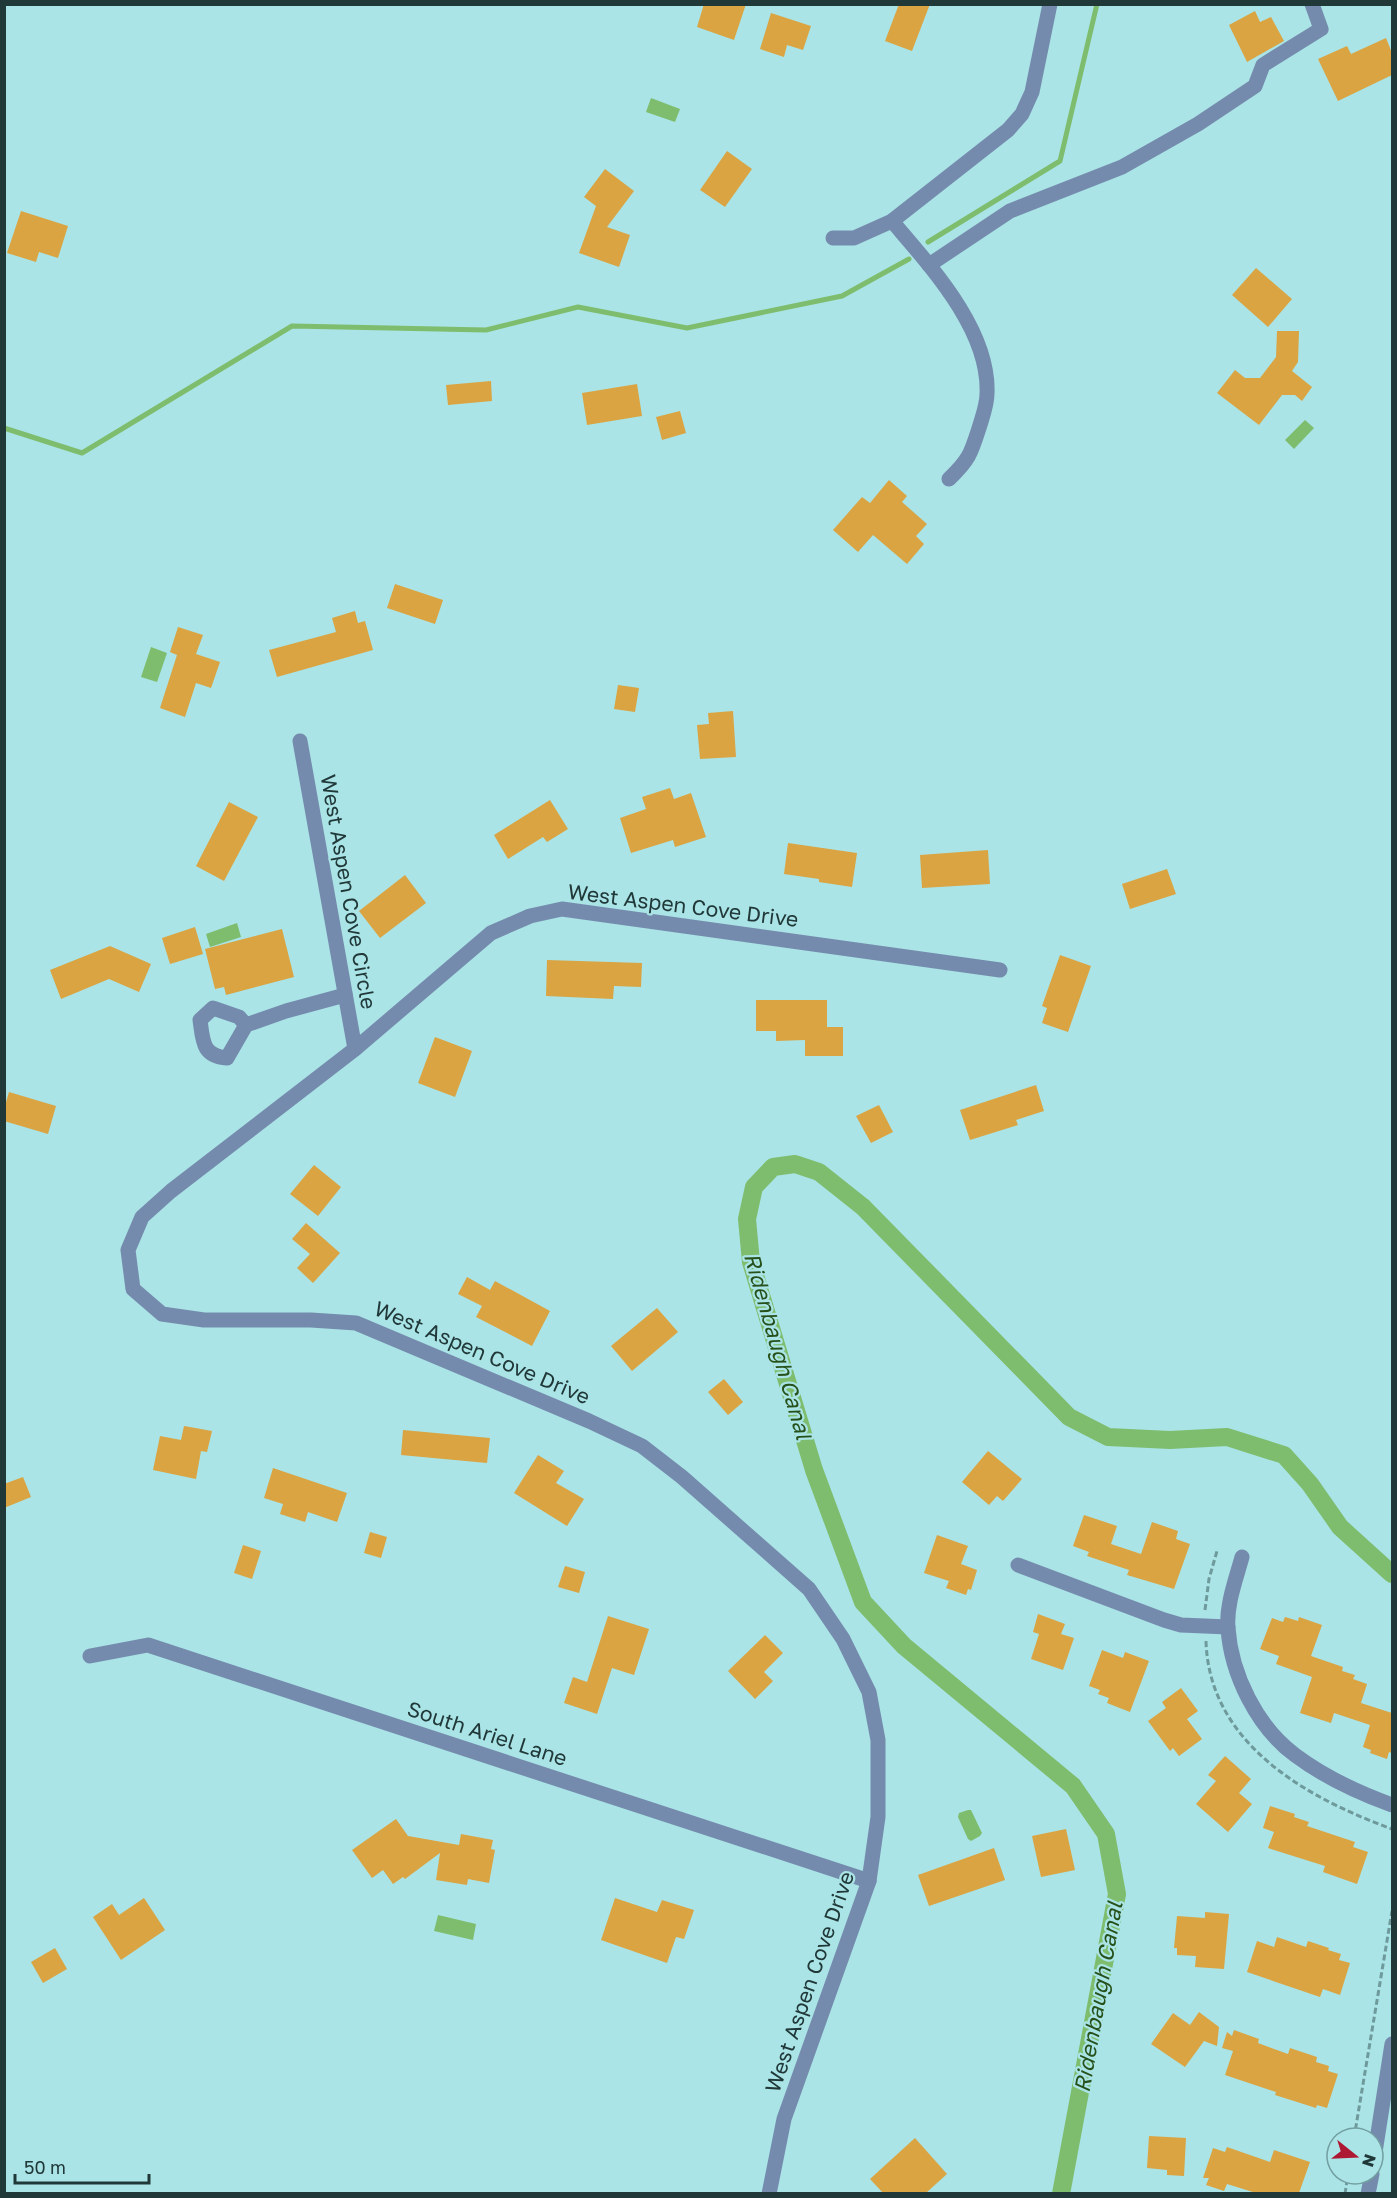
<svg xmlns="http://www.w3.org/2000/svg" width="1397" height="2198" font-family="'Golos Text',sans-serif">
<rect width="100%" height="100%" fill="#aae4e6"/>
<g fill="#7ebd6d">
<polygon points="651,98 680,109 675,122 646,112"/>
<polygon points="1305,420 1314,428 1294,449 1285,440"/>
<polygon points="151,647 167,653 157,682 141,677"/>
<polygon points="237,923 241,937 210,947 206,934"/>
<polygon points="968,1810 971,1810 982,1833 980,1836 971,1841 968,1839 958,1817 959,1813"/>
<polygon points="438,1915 476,1924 473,1940 434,1931"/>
</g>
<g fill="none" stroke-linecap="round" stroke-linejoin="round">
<g stroke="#7ebd6d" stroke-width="5">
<polyline points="928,242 1060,161 1097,4"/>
<polyline points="4,428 82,453 292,326 486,330 578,307 687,328 842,296 909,259"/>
</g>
<polyline stroke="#7ebd6d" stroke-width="18" points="1061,2194 1117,1894 1106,1834 1073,1786 904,1646 863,1602 814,1470 751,1262 747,1219 754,1187 773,1167 795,1164 819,1172 863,1207 1069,1417 1108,1437 1170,1440 1227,1437 1284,1455 1310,1484 1340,1527 1392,1574"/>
</g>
<g fill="#daa442">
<polygon points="704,4 746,4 734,40 697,27"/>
<polygon points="899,4 930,4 912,51 885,41"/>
<polygon points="1255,11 1260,22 1271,17 1284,41 1247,62 1229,25"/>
<polygon points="771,13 811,26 803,50 787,45 784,57 760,49"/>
<polygon points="1386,38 1392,53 1392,75 1338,101 1318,59 1347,46 1351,54"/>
<polygon points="727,151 752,169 725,207 700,190"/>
<polygon points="605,169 634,191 607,227 630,235 619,267 579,253 596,206 584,197"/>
<polygon points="21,211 68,226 58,258 39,252 36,262 7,253"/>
<polygon points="1256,268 1292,299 1268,327 1232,295"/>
<polygon points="1277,331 1299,331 1298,362 1292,371 1312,387 1302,401 1295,395 1282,395 1259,425 1217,393 1235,370 1245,378 1260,378 1276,357"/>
<polygon points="491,381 492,401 448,405 446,385"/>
<polygon points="637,384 642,416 587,425 582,393"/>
<polygon points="680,411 686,433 662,440 656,417"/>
<polygon points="889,480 907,496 902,502 927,524 916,536 924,544 907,564 873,535 858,552 833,530 862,497 870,503"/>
<polygon points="395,584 443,600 435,624 387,608"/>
<polygon points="355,611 358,623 365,621 373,650 277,677 269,650 336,632 332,618"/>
<polygon points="178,627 203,635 196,654 220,662 211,688 196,683 185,717 160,708 177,655 170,652"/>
<polygon points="618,685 639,688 635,712 614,709"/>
<polygon points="733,711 736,757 700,759 697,725 709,724 708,713"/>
<polygon points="670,788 674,799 691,793 706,837 675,847 673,840 631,853 620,818 646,809 642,797"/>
<polygon points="550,800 568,829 547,842 543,837 508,859 494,835"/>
<polygon points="229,802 258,817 224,881 196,866"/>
<polygon points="788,843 857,853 852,887 819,882 819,879 784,874"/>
<polygon points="988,850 990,884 922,888 920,855"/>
<polygon points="1167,869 1176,894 1130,909 1122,884"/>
<polygon points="405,875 426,903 380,938 359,911"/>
<polygon points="195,927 203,954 170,964 162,938"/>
<polygon points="282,929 294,977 226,995 224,987 215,989 205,949"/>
<polygon points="110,946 151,964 139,992 109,979 61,999 50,970"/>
<polygon points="1060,955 1091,966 1068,1032 1042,1023 1047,1008 1042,1006"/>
<polygon points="547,960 642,963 641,987 614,986 613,999 546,996"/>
<polygon points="756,1000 827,1000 827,1027 843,1027 843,1056 805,1056 805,1040 776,1041 776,1031 756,1031"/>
<polygon points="435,1037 472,1051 455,1097 418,1083"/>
<polygon points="1036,1085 1044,1111 1016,1120 1018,1125 970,1140 960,1110"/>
<polygon points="9,1092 56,1106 48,1134 4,1121 4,1109"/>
<polygon points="879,1105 893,1132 871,1143 856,1116"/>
<polygon points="314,1165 341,1187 318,1216 290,1194"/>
<polygon points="306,1223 340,1253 313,1283 297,1268 310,1254 292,1239"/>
<polygon points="467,1277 490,1290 495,1281 550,1311 532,1346 476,1317 482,1306 458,1294"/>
<polygon points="657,1308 678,1332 632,1371 611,1346"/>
<polygon points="724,1379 743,1402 728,1415 708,1392"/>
<polygon points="184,1426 212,1431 207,1452 201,1451 196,1479 153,1470 160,1436 181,1440"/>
<polygon points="403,1430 490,1438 487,1463 401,1455"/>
<polygon points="988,1451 1022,1479 1003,1501 997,1496 989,1505 962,1482"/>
<polygon points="538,1455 564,1471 556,1483 584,1499 567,1526 514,1493"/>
<polygon points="273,1468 347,1493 337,1522 308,1512 305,1522 280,1514 283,1504 264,1498"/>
<polygon points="23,1477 31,1497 4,1508 4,1484"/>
<polygon points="1084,1515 1117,1526 1111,1544 1141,1554 1152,1522 1178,1531 1176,1539 1190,1544 1174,1589 1127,1575 1129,1570 1087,1556 1089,1552 1073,1546"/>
<polygon points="370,1532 387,1537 381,1558 364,1553"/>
<polygon points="937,1535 968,1546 961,1564 977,1570 971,1590 968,1589 966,1595 946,1588 949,1581 924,1573"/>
<polygon points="243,1545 261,1551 252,1579 234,1573"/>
<polygon points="565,1566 585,1572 579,1593 558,1587"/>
<polygon points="1038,1614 1065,1624 1061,1634 1074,1638 1063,1670 1031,1659 1039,1634 1033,1632"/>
<polygon points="608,1616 649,1629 634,1675 612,1668 597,1714 564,1703 573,1677 587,1682"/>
<polygon points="1285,1617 1298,1621 1299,1617 1322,1625 1311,1656 1343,1667 1342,1671 1355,1675 1353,1679 1367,1684 1361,1703 1392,1713 1392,1753 1389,1752 1387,1759 1370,1753 1371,1750 1363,1747 1370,1725 1334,1713 1331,1723 1300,1713 1312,1677 1276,1664 1279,1656 1260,1649 1272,1618 1283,1622"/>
<polygon points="765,1635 783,1653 764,1672 773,1681 755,1699 728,1671"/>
<polygon points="1102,1650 1123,1658 1125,1652 1149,1661 1130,1712 1107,1703 1109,1698 1098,1694 1100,1690 1089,1686"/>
<polygon points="1181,1688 1198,1711 1187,1719 1202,1739 1179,1756 1173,1748 1170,1751 1148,1721 1166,1708 1162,1702"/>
<polygon points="1225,1756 1251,1779 1239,1793 1252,1804 1228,1832 1196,1804 1216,1781 1208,1775"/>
<polygon points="1270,1806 1295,1814 1294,1817 1309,1822 1307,1826 1355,1842 1353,1847 1368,1852 1357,1884 1323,1872 1325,1866 1268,1848 1274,1832 1263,1828"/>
<polygon points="396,1819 408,1836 459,1845 461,1834 493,1840 491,1849 495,1850 489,1883 468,1879 467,1885 436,1880 440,1853 405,1879 403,1877 393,1884 383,1870 372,1878 352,1850"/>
<polygon points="1066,1829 1075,1870 1041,1877 1032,1836"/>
<polygon points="994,1848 1005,1880 929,1906 918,1875"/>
<polygon points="144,1898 165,1930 121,1960 93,1917 112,1904 119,1915"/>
<polygon points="615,1898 657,1912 662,1900 694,1910 684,1939 676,1937 667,1963 601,1940"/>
<polygon points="1205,1912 1229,1914 1224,1969 1195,1967 1196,1956 1177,1955 1177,1948 1174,1948 1177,1916 1205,1918"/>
<polygon points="1277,1937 1306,1947 1308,1941 1329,1948 1328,1950 1341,1954 1339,1960 1350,1963 1340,1995 1323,1989 1320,1997 1247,1972 1257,1941 1274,1947"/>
<polygon points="55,1948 67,1969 43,1983 31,1962"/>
<polygon points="1199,2012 1219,2027 1217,2046 1204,2041 1185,2067 1151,2044 1173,2013 1190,2025"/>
<polygon points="1234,2030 1259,2039 1258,2043 1288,2054 1290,2048 1317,2057 1316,2062 1329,2066 1328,2071 1338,2074 1327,2108 1317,2105 1316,2108 1275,2095 1276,2092 1225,2075 1233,2051 1222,2048 1227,2032 1232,2036"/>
<polygon points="1149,2136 1186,2138 1184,2176 1167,2175 1167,2170 1147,2168"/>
<polygon points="915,2138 947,2174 926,2193 883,2193 870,2179"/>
<polygon points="1227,2147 1270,2162 1274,2150 1310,2162 1299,2193 1256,2193 1227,2184 1224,2191 1206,2185 1209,2178 1203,2178 1213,2148 1225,2152"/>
</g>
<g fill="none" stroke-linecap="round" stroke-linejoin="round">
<g stroke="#6f9a9c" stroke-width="3" stroke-dasharray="6 3" stroke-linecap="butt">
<polyline points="1205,1610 1209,1579 1217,1551"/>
<path d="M1206 1641C1209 1744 1307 1798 1392 1829"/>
<polyline points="1354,2138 1392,1911"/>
<polyline points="1345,2194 1348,2174"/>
</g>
<g stroke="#758bad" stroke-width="15">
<path d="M892 221C931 267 990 330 987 394 987 404 983 415 980 425 971 453 970 459 949 479"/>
<polyline points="833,238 854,238 892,221 1008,130 1022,114 1032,92 1050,4"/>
<polyline points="929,265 1010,211 1122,167 1198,124 1255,86 1263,65 1321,29 1312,4"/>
<polyline points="300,741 355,1049"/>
<path d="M246 1025 239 1017 213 1008 200 1020C203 1041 202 1056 227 1058L246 1025 286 1011 345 995"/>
<path d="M1242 1557C1236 1579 1226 1605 1228 1628 1231 1674 1257 1727 1295 1755 1323 1776 1359 1793 1392 1805"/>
<polyline points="1018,1565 1164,1620 1181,1625 1228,1627"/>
<polyline points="90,1656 148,1645 869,1881"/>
<polyline points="1373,2165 1392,2044"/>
<polyline points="769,2194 784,2119 869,1881 878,1817 878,1740 869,1692 843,1639 809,1589 682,1477 642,1446 589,1421 356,1323 311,1320 204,1320 162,1314 133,1289 128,1250 142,1217 171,1191 355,1049 491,933 530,916 562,909 1000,970"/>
<polyline points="1368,2194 1372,2174"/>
</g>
</g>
<g text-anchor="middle" stroke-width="4.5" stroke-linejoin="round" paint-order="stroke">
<g font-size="21" fill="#213839" stroke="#aae4e6">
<text transform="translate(348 892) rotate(80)" y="7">West Aspen Cove Circle</text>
<text transform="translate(683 906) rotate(7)" y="7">West Aspen Cove Drive</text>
<text transform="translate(482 1353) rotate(23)" y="7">West Aspen Cove Drive</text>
<text transform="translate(487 1734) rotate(18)" y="7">South Ariel Lane</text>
<text transform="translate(810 1982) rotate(-71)" y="7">West Aspen Cove Drive</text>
</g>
<g font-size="22" font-style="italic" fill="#27511b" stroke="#aae4e6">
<text transform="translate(778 1346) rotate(74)" y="8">Ridenbaugh Canal</text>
<text transform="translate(1098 1997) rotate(-80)" y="8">Ridenbaugh Canal</text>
</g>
</g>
<rect width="1397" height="2198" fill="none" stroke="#213839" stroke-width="12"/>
<g transform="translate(1355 2156) rotate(108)"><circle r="28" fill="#aae4e6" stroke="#739fa1" stroke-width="1.5"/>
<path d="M0-4.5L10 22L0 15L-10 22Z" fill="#ad1833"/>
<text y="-9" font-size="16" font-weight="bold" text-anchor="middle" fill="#213839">N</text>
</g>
<path d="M15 2174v9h134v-9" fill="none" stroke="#213839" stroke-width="3"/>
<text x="24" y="2174" font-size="18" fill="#213839" stroke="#aae4e6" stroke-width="4.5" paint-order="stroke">50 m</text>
</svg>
